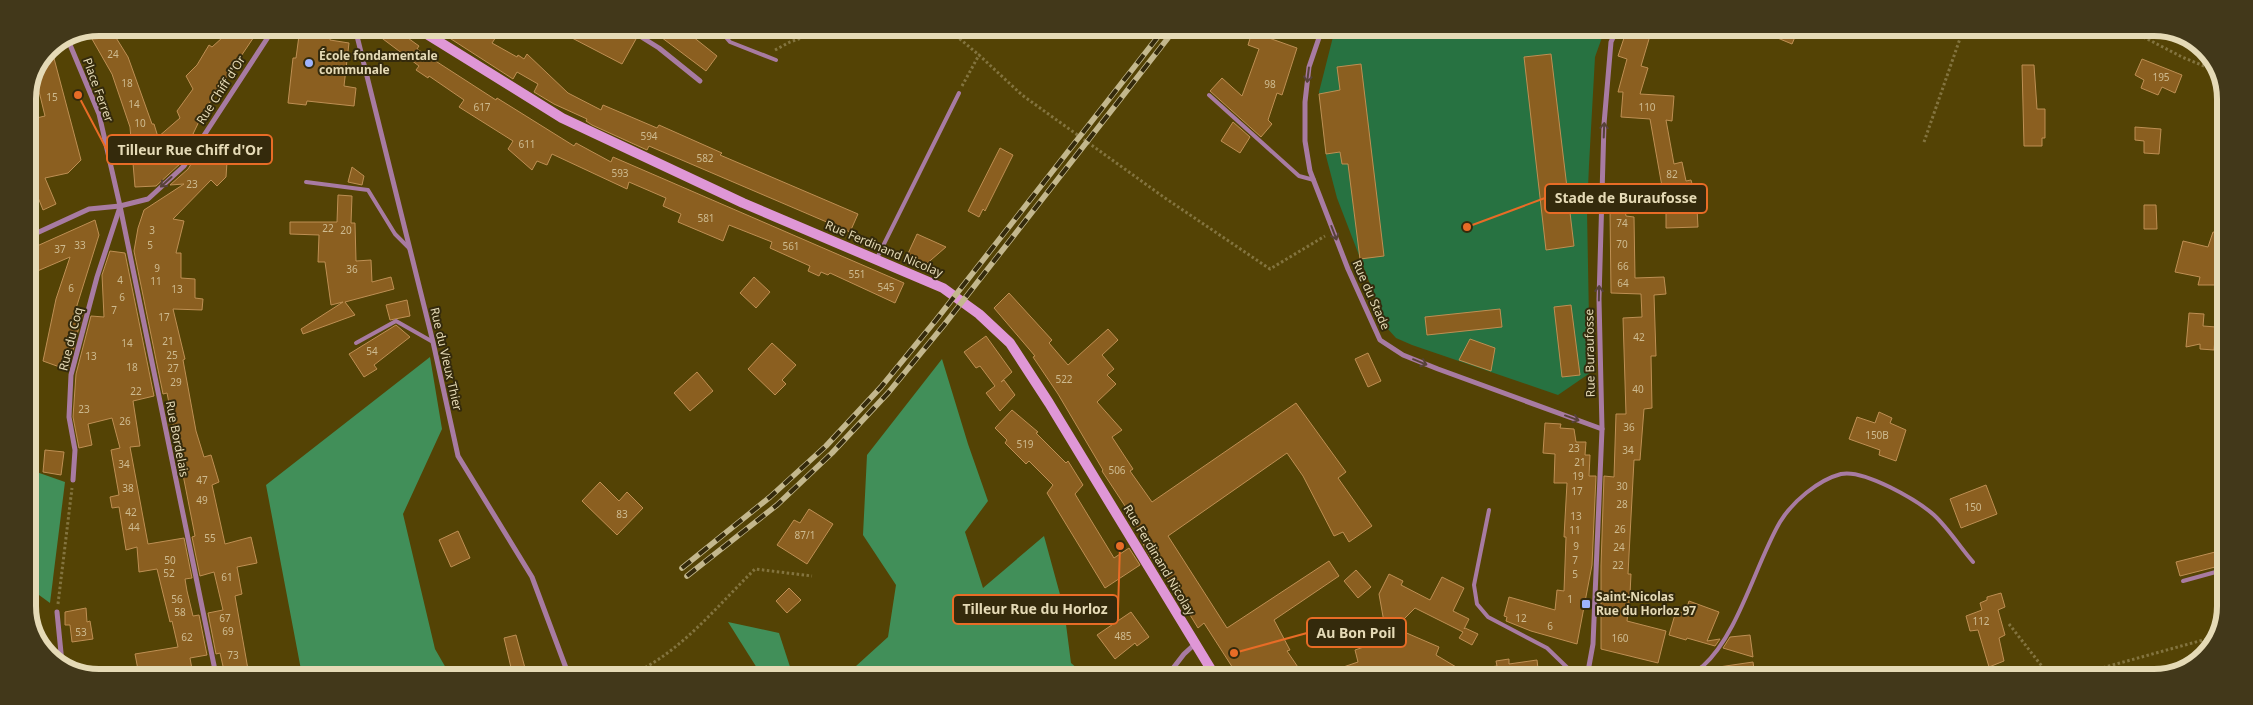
<svg xmlns="http://www.w3.org/2000/svg" width="2253" height="705" font-family="'Noto Sans',sans-serif">
<rect width="100%" height="100%" fill="#544305"/>
<polygon fill="#277241" points="1335,29 1605,29 1595,57 1589,165 1587,211 1590,373 1558,395 1412,345 1396,338 1387,328 1337,198 1326,156 1319,92"/>
<g fill="#418f59">
<polygon points="430,357 442,429 403,514 435,649 450,675 302,675 266,485"/>
<polygon points="942,359 968,444 988,501 965,532 983,588 1044,536 1064,609 1071,663 1086,676 845,676 888,637 896,585 863,535 867,455"/>
<polygon points="28,469 65,482 50,603 28,587"/>
<polygon points="728,622 779,633 793,676 762,676"/>
</g>
<g fill="#8b5f20" stroke="#be8f53">
<polygon points="100,28 110,28 128,57 152,124 154,124 158,137 180,118 177,111 193,89 186,76 197,65 209,45 212,47 233,28 260,28 204,111 193,134 198,136 181,163 156,186 135,187 130,127 112,74 88,32"/>
<polygon points="300,28 331,28 330,40 349,43 344,86 356,88 354,106 307,101 306,105 288,103 293,58 296,58"/>
<polygon points="385,28 394,28 419,46 417,49 496,100 497,98 574,146 576,143 611,162 613,157 904,283 895,303 830,273 828,275 821,272 819,276 808,271 810,266 770,248 772,242 729,225 723,241 678,222 681,214 663,206 666,198 629,182 627,189 552,154 547,165 537,161 532,170 508,149 513,141 459,107 464,100 429,76 428,78 416,70 419,66 379,36"/>
<polygon points="434,28 502,28 492,43 517,57 518,55 524,59 527,54 568,93 601,110 603,105 657,128 659,125 722,153 720,155 858,214 850,232 649,146 647,150 592,125 586,121 587,119 554,104 534,92 538,84 517,72 513,79"/>
<polygon points="578,28 623,28 636,39 622,64 572,38"/>
<polygon points="649,28 682,28 717,56 706,71"/>
<polygon points="1627,29 1652,29 1641,66 1648,68 1640,94 1674,96 1672,121 1666,120 1674,164 1682,162 1686,181 1691,180 1699,209 1697,209 1698,227 1666,228 1666,209 1650,119 1621,117 1623,92 1618,92 1627,59 1618,56"/>
<polygon points="1758,30 1798,30 1792,44"/>
<polygon points="1252,32 1297,48 1282,95 1277,93 1268,120 1272,124 1261,137 1210,91 1222,78 1242,96 1259,49 1248,45"/>
<polygon points="51,47 81,160 68,173 45,178 56,204 43,210 28,172 28,120 45,116 36,79 49,48"/>
<polygon points="1551,54 1574,246 1546,250 1524,57"/>
<polygon points="2142,59 2182,75 2175,93 2162,87 2158,95 2141,88 2144,80 2135,75"/>
<polygon points="1361,64 1384,256 1360,259 1348,164 1342,164 1340,152 1326,154 1319,94 1340,90 1337,67"/>
<polygon points="2022,65 2034,65 2037,109 2045,109 2045,138 2042,138 2042,146 2024,146"/>
<polygon points="1233,122 1250,137 1240,153 1221,141"/>
<polygon points="2135,127 2161,129 2159,154 2144,153 2144,141 2135,140"/>
<polygon points="207,139 231,148 225,160 227,162 226,177 217,186 211,180 173,219 184,221 176,253 181,253 181,278 195,279 195,298 203,299 202,310 173,309 185,359 183,360 196,431 204,457 211,455 219,482 212,485 225,544 251,537 257,563 237,567 242,594 235,596 249,675 225,675 220,653 216,654 208,613 223,610 214,572 200,576 192,537 195,536 167,393 163,394 134,251 138,228 144,210 184,184 170,185 188,169"/>
<polygon points="1000,148 1013,155 985,211 983,209 979,217 968,211"/>
<polygon points="352,167 364,176 362,185 348,182"/>
<polygon points="338,195 352,196 351,223 355,223 356,261 371,260 372,282 391,277 394,289 345,302 355,315 303,334 301,329 343,302 331,305 325,262 318,262 319,235 290,234 290,222 337,222"/>
<polygon points="1624,204 1626,216 1634,217 1635,278 1664,277 1666,294 1654,295 1656,356 1651,356 1652,408 1644,409 1640,460 1634,460 1628,574 1631,574 1630,594 1627,621 1666,631 1658,663 1601,649 1601,566 1604,476 1614,477 1616,414 1626,414 1623,318 1642,317 1641,294 1611,293 1610,208"/>
<polygon points="2144,205 2156,205 2157,229 2144,229"/>
<polygon points="95,220 99,235 74,315 82,315 68,370 43,361 56,299 70,257 28,275 28,250"/>
<polygon points="2213,232 2225,234 2225,268 2221,285 2198,285 2200,277 2175,272 2183,241 2208,247"/>
<polygon points="917,234 935,242 946,247 924,266 906,258"/>
<polygon points="110,251 125,253 154,396 133,401 140,446 130,447 148,544 184,538 192,578 185,579 187,591 193,616 199,615 207,655 190,658 193,675 139,675 135,654 178,647 172,621 170,622 157,569 139,572 137,547 126,550 119,507 112,508 110,497 119,495 111,450 120,448 112,418 88,424 92,445 79,448 73,417 76,374 91,316 104,317 102,275"/>
<polygon points="754,277 770,292 756,308 740,293"/>
<polygon points="1009,293 1052,340 1049,343 1068,365 1108,329 1118,340 1102,355 1114,369 1107,375 1116,384 1097,402 1122,430 1112,437 1133,469 1130,471 1152,502 1296,403 1346,472 1338,478 1372,526 1349,542 1343,532 1334,536 1303,476 1287,453 1168,536 1227,628 1329,561 1339,576 1274,620 1290,650 1287,651 1304,676 1238,676 1204,623 1198,628 1154,556 1151,558 1141,540 1144,538 1125,506 1102,471 1103,470 1058,394 1033,357 1035,356 994,308"/>
<polygon points="407,300 410,316 390,320 386,305"/>
<polygon points="1571,305 1580,375 1562,377 1554,307"/>
<polygon points="1500,309 1502,327 1427,335 1425,317"/>
<polygon points="2189,313 2204,314 2203,326 2216,327 2214,350 2200,349 2200,344 2186,347"/>
<polygon points="396,325 410,337 374,365 377,369 364,377 349,354"/>
<polygon points="986,336 1012,372 1001,382 1004,380 1015,395 1000,411 986,393 995,386 980,366 976,368 964,352"/>
<polygon points="1470,339 1495,348 1491,371 1459,360"/>
<polygon points="772,343 796,365 782,380 786,384 775,395 748,369"/>
<polygon points="1368,353 1381,381 1368,387 1355,359"/>
<polygon points="697,372 713,391 690,411 674,393"/>
<polygon points="1012,410 1038,432 1036,433 1066,463 1068,461 1083,485 1075,494 1114,558 1129,548 1140,565 1105,588 1047,493 1053,485 1029,461 1026,464 1005,443 1007,440 995,428"/>
<polygon points="1879,412 1892,418 1890,423 1906,430 1896,461 1879,455 1880,450 1849,439 1857,417 1875,423"/>
<polygon points="1545,423 1561,424 1560,428 1574,429 1576,442 1586,442 1585,455 1590,455 1589,476 1596,476 1592,565 1577,644 1531,631 1506,621 1507,617 1504,616 1509,597 1555,610 1557,590 1564,591 1566,537 1564,537 1567,483 1554,483 1555,454 1543,453"/>
<polygon points="45,450 64,452 61,475 43,472"/>
<polygon points="600,482 619,501 627,492 643,508 617,535 582,501"/>
<polygon points="1986,485 1997,514 1961,528 1950,499"/>
<polygon points="809,509 833,524 807,564 777,545 794,520 800,523"/>
<polygon points="458,531 470,558 451,567 439,540"/>
<polygon points="2223,550 2223,565 2180,576 2176,562"/>
<polygon points="1356,570 1371,587 1358,598 1344,581"/>
<polygon points="1389,574 1403,581 1401,585 1430,600 1442,577 1464,588 1453,611 1469,619 1464,629 1465,628 1478,634 1472,645 1459,638 1463,632 1415,608 1395,628 1439,647 1436,655 1473,677 1323,676 1323,674 1358,662 1355,650 1387,639 1379,594"/>
<polygon points="789,588 801,600 787,613 776,601"/>
<polygon points="2001,593 2005,607 1998,610 2005,635 1999,638 2004,661 1989,667 1978,630 1970,631 1966,616 1982,610 1980,603 1987,600 1987,597"/>
<polygon points="1689,601 1719,612 1707,641 1720,639 1715,646 1687,638 1686,640 1669,635 1676,611 1685,614"/>
<polygon points="86,608 87,622 90,621 93,639 72,642 70,625 65,625 65,612"/>
<polygon points="1131,612 1149,637 1137,646 1135,643 1115,659 1097,635"/>
<polygon points="516,635 525,668 523,669 525,676 513,676 504,638"/>
<polygon points="1750,635 1753,657 1723,648 1730,637"/>
<polygon points="1509,659 1509,664 1537,660 1539,677 1477,677 1476,669 1497,666 1496,661"/>
<polygon points="1753,662 1755,676 1704,677 1705,669"/>
</g>
<g fill="none" stroke-linecap="round" stroke-linejoin="round">
<g stroke="#83743f" stroke-width="3" stroke-dasharray="2.5 2.5" stroke-linecap="butt">
<polyline points="948,29 979,55"/>
<polyline points="2130,30 2182,57 2216,71"/>
<polyline points="775,50 790,42 830,28"/>
<polyline points="962,86 979,55 1022,95 1165,198 1270,269 1325,236"/>
<polyline points="1924,142 1963,30"/>
<polyline points="58,604 72,488"/>
<polyline points="2009,624 2048,674 2069,677 2214,637"/>
<path d="M627 676C678 656 716 607 755 569L812 576"/>
</g>
<g stroke="#a87ba2" stroke-width="4">
<polyline points="718,28 730,42 776,60"/>
<polyline points="1209,95 1299,176 1314,180"/>
<polyline points="306,182 368,190 395,234 410,249"/>
<polyline points="877,258 959,93"/>
<polyline points="356,343 396,321 433,342"/>
<polyline points="1489,510 1474,585 1477,604 1488,617 1547,648 1577,677"/>
<polyline points="2183,581 2223,570"/>
<path d="M1675 677C1683 674 1696 672 1703 666 1738 635 1756 563 1780 522 1792 502 1818 480 1841 474 1864 469 1917 500 1934 515 1948 528 1960 547 1973 562"/>
</g>
<g stroke="#a87ba2" stroke-width="5">
<polyline points="355,28 433,342 458,456 532,577 569,676"/>
<polyline points="627,28 659,48 700,81"/>
<polyline points="1322,29 1309,67 1305,102 1305,141 1310,171 1348,269 1380,340 1403,355 1438,369 1602,429"/>
<polyline points="68,40 99,114 120,206 216,675"/>
<polyline points="28,237 89,209 120,206 148,199 184,166 274,28"/>
<polyline points="73,480 75,450 69,417 71,375 97,277 120,207"/>
<polyline points="57,612 62,663"/>
<polyline points="1167,676 1184,654 1196,643"/>
<polyline points="1587,677 1593,644 1602,429 1599,299 1604,124 1611,42 1617,29"/>
</g>
<polyline stroke="#df97d6" stroke-width="10" points="417,28 562,118 743,203 943,288 979,314 1010,343 1049,403 1215,676"/>
<g stroke="#c3b78d" stroke-width="5.5">
<g id="rail">
<polyline points="682,568 770,497 826,446 881,387 936,320 1164,29"/>
<polyline points="687,576 777,505 832,453 888,393 944,325 1175,29"/>
</g>
</g>
<use href="#rail" stroke="#342a0c" stroke-width="4" stroke-dasharray="11" stroke-linecap="butt"/>
</g>
<defs><path id="oneway-shaft" d="M-6 0H5M1.5-3L5.5 0L1.5 3" fill="none" stroke-width="1.6" stroke-linecap="round" stroke-linejoin="round" transform="scale(1.25)"/></defs>
<g stroke="#574239">
<use href="#oneway-shaft" transform="translate(1308 75) rotate(97)"/>
<use href="#oneway-shaft" transform="translate(1604 130) rotate(-88)"/>
<use href="#oneway-shaft" transform="translate(166 182) rotate(138)"/>
<use href="#oneway-shaft" transform="translate(1334 233) rotate(69)"/>
<use href="#oneway-shaft" transform="translate(1599 293) rotate(-89)"/>
<use href="#oneway-shaft" transform="translate(1420 362) rotate(22)"/>
<use href="#oneway-shaft" transform="translate(1572 418) rotate(20)"/>
</g>
<g fill="#9eb3fd" stroke="#342a0c" stroke-width="2">
<circle cx="309" cy="63" r="5"/>
<rect x="1581" y="599" width="10" height="10" rx="2.5"/>
</g>
<g text-anchor="middle" stroke-width="4" stroke-linejoin="round" paint-order="stroke">
<g font-size="10" fill="#cebb90">
<text x="113" y="58">24</text>
<text x="2161" y="81">195</text>
<text x="127" y="87">18</text>
<text x="1270" y="88">98</text>
<text x="52" y="101">15</text>
<text x="134" y="108">14</text>
<text x="482" y="111">617</text>
<text x="1647" y="111">110</text>
<text x="140" y="127">10</text>
<text x="649" y="140">594</text>
<text x="527" y="148">611</text>
<text x="705" y="162">582</text>
<text x="620" y="177">593</text>
<text x="1672" y="178">82</text>
<text x="192" y="188">23</text>
<text x="706" y="222">581</text>
<text x="1622" y="227">74</text>
<text x="328" y="232">22</text>
<text x="152" y="234">3</text>
<text x="346" y="234">20</text>
<text x="1622" y="248">70</text>
<text x="80" y="249">33</text>
<text x="150" y="249">5</text>
<text x="791" y="250">561</text>
<text x="60" y="253">37</text>
<text x="1623" y="270">66</text>
<text x="157" y="272">9</text>
<text x="352" y="273">36</text>
<text x="857" y="278">551</text>
<text x="120" y="284">4</text>
<text x="156" y="285">11</text>
<text x="1623" y="287">64</text>
<text x="886" y="291">545</text>
<text x="71" y="292">6</text>
<text x="177" y="293">13</text>
<text x="122" y="301">6</text>
<text x="114" y="314">7</text>
<text x="164" y="321">17</text>
<text x="1639" y="341">42</text>
<text x="168" y="345">21</text>
<text x="127" y="347">14</text>
<text x="372" y="355">54</text>
<text x="172" y="359">25</text>
<text x="91" y="360">13</text>
<text x="132" y="371">18</text>
<text x="173" y="372">27</text>
<text x="1064" y="383">522</text>
<text x="176" y="386">29</text>
<text x="1638" y="393">40</text>
<text x="136" y="395">22</text>
<text x="84" y="413">23</text>
<text x="125" y="425">26</text>
<text x="1629" y="431">36</text>
<text x="1877" y="439">150B</text>
<text x="1025" y="448">519</text>
<text x="1574" y="452">23</text>
<text x="1628" y="454">34</text>
<text x="1580" y="466">21</text>
<text x="124" y="468">34</text>
<text x="1117" y="474">506</text>
<text x="1578" y="480">19</text>
<text x="202" y="484">47</text>
<text x="1622" y="490">30</text>
<text x="128" y="492">38</text>
<text x="1577" y="495">17</text>
<text x="202" y="504">49</text>
<text x="1622" y="508">28</text>
<text x="1973" y="511">150</text>
<text x="131" y="516">42</text>
<text x="622" y="518">83</text>
<text x="1576" y="520">13</text>
<text x="134" y="531">44</text>
<text x="1620" y="533">26</text>
<text x="1575" y="534">11</text>
<text x="805" y="539">87/1</text>
<text x="210" y="542">55</text>
<text x="1576" y="550">9</text>
<text x="1619" y="551">24</text>
<text x="170" y="564">50</text>
<text x="1575" y="564">7</text>
<text x="1618" y="569">22</text>
<text x="169" y="577">52</text>
<text x="1575" y="578">5</text>
<text x="227" y="581">61</text>
<text x="177" y="603">56</text>
<text x="1570" y="603">1</text>
<text x="180" y="616">58</text>
<text x="225" y="622">67</text>
<text x="1521" y="622">12</text>
<text x="1981" y="625">112</text>
<text x="1550" y="630">6</text>
<text x="228" y="635">69</text>
<text x="81" y="636">53</text>
<text x="1123" y="640">485</text>
<text x="187" y="641">62</text>
<text x="1620" y="642">160</text>
<text x="233" y="659">73</text>
</g>
<g font-size="12" font-weight="bold" fill="#e5dab6" stroke="#342a0c" text-anchor="start">
<text x="319" y="60">École fondamentale<tspan x="319" dy="14">communale</tspan></text>
<text x="1596" y="601">Saint-Nicolas<tspan x="1596" dy="14">Rue du Horloz 97</tspan></text>
</g>
<g font-size="12" fill="#e5dab6" stroke="#342a0c">
<text transform="translate(98 90) rotate(70)" y="4">Place Ferrer</text>
<text transform="translate(221 90) rotate(-57)" y="4">Rue Chiff d'Or</text>
<text transform="translate(884 249) rotate(23)" y="4">Rue Ferdinand Nicolay</text>
<text transform="translate(1371 295) rotate(66)" y="4">Rue du Stade</text>
<text transform="translate(71 339) rotate(-76)" y="4">Rue du Coq</text>
<text transform="translate(1590 353) rotate(-91)" y="4">Rue Buraufosse</text>
<text transform="translate(446 359) rotate(77)" y="4">Rue du Vieux Thier</text>
<text transform="translate(177 439) rotate(79)" y="4">Rue Bordelais</text>
<text transform="translate(1159 560) rotate(59)" y="4">Rue Ferdinand Nicolay</text>
</g>
</g>
<path d="M0 0H2253V705H0ZM99 36H2154A63 63 0 0 1 2217 99V606A63 63 0 0 1 2154 669H99A63 63 0 0 1 36 606V99A63 63 0 0 1 99 36Z" fill="#42381a" fill-rule="evenodd"/>
<path fill="none" stroke="#e5dab6" stroke-width="6" d="M99 36H2154A63 63 0 0 1 2217 99V606A63 63 0 0 1 2154 669H99A63 63 0 0 1 36 606V99A63 63 0 0 1 99 36Z"/>
<path fill="none" stroke="#e86c26" stroke-width="2" d="M78 95L107 150M1467 227L1545 198M1120 546L1118 609M1234 653L1307 633"/>
<g fill="#e86c26" stroke="#342a0c" stroke-width="2">
<circle cx="78" cy="95" r="5"/>
<circle cx="1467" cy="227" r="5"/>
<circle cx="1120" cy="546" r="5"/>
<circle cx="1234" cy="653" r="5"/>
</g>
<g fill="#342a0c" stroke="#e86c26" stroke-width="2">
<rect x="107" y="135" width="165" height="29" rx="5"/>
<rect x="1545" y="184" width="162" height="29" rx="5"/>
<rect x="953" y="595" width="165" height="29" rx="5"/>
<rect x="1307" y="618" width="99" height="29" rx="5"/>
</g>
<g font-size="14" text-anchor="middle" font-weight="bold" fill="#e5dab6">
<text x="190" y="155">Tilleur Rue Chiff d'Or</text>
<text x="1626" y="203">Stade de Buraufosse</text>
<text x="1035" y="614">Tilleur Rue du Horloz</text>
<text x="1356" y="638">Au Bon Poil</text>
</g>
</svg>
